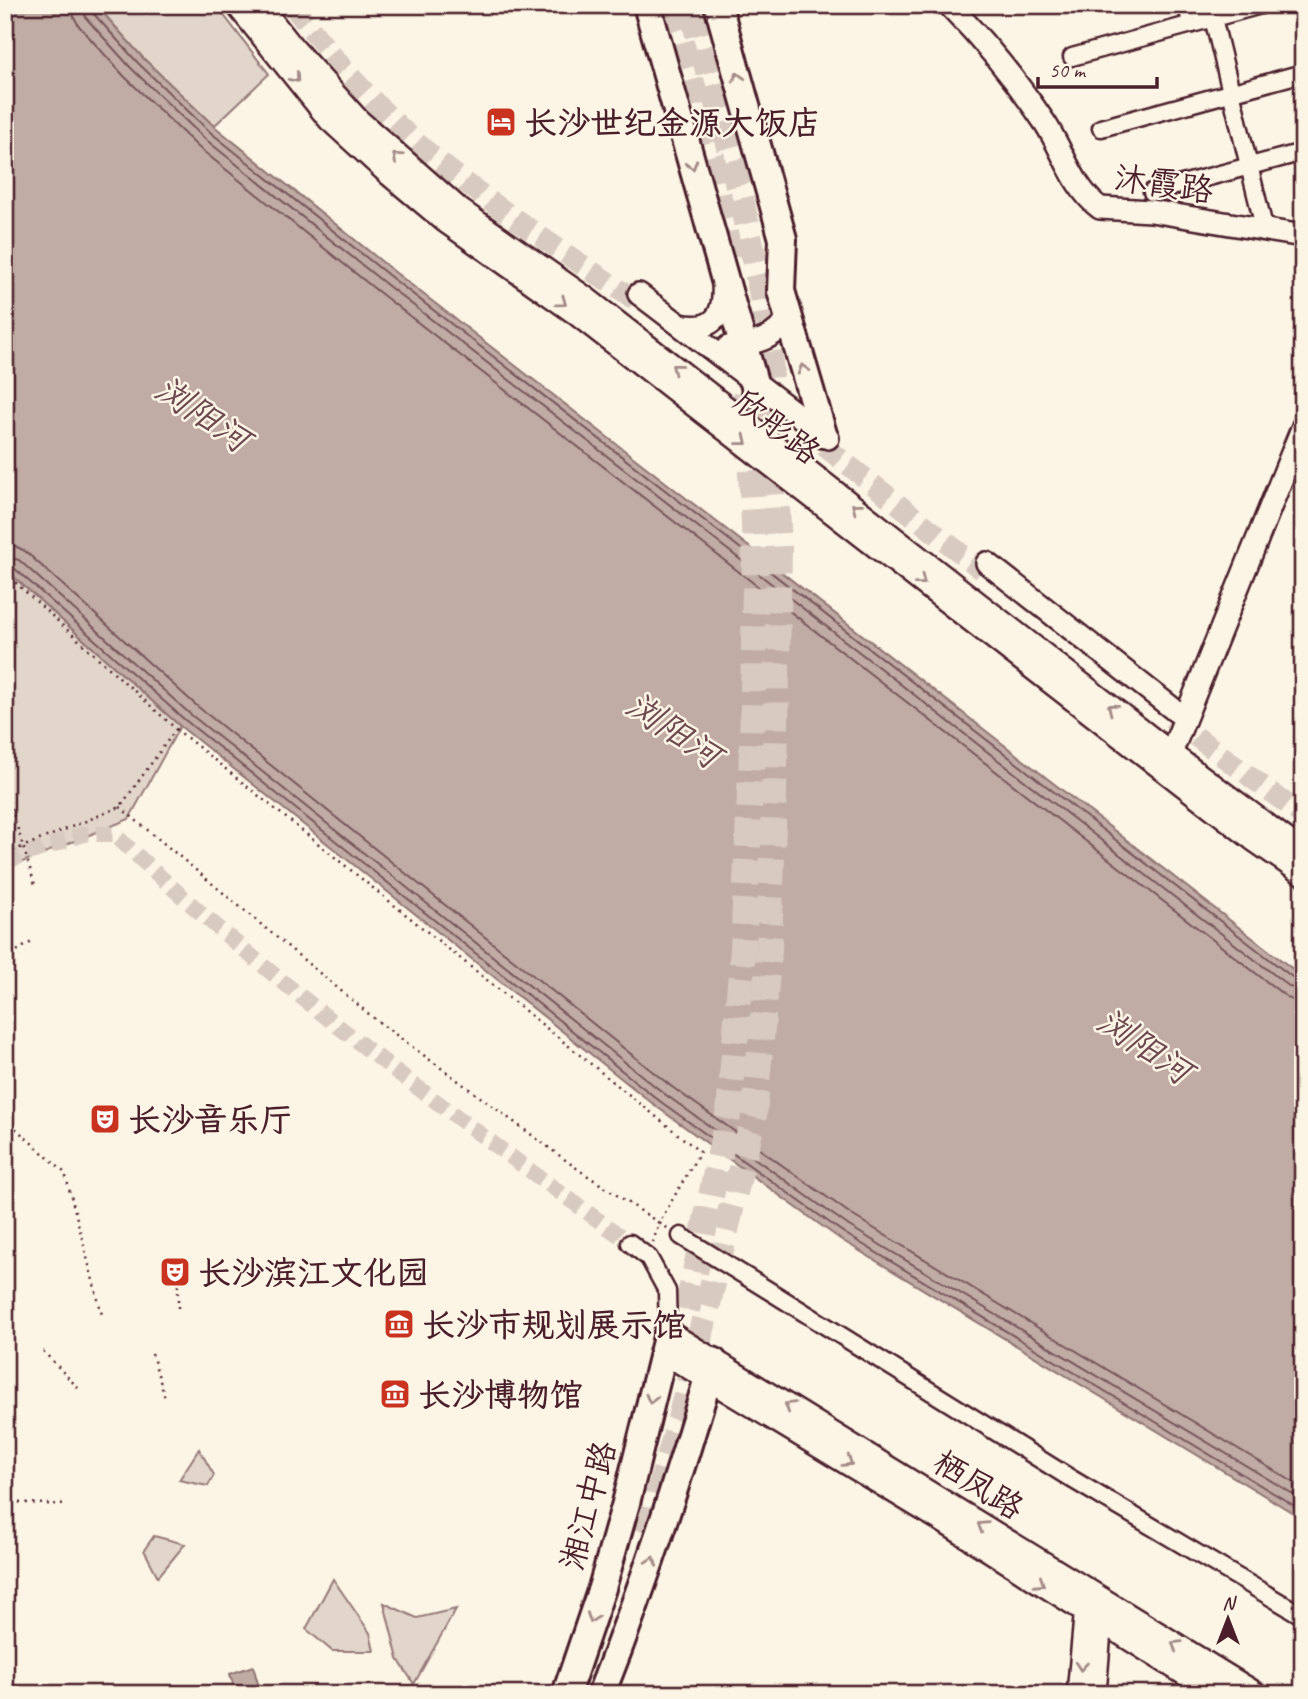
<svg xmlns="http://www.w3.org/2000/svg" width="1308" height="1699" font-family="Caveat,'LXGW WenKai TC',sans-serif">
<rect width="100%" height="100%" fill="#fcf5e5"/>
<filter id="ink" filterUnits="userSpaceOnUse"><feTurbulence type="fractalNoise" baseFrequency=".0143" numOctaves="2"/><feDisplacementMap in="SourceGraphic" scale="14" xChannelSelector="R" yChannelSelector="G"/><feConvolveMatrix kernelMatrix="1 2 1 2 8 2 1 2 1" color-interpolation-filters="sRGB"/></filter>
<g filter="url(#ink)">
<g fill="#e2d5ca" stroke="#967a7a" stroke-width="2">
<polygon points="96,5 216,5 269,74 214,126 143,58"/>
<polygon points="5,569 180,726 129,819 5,869"/>
<polygon points="199,1449 214,1475 208,1486 179,1480"/>
<polygon points="154,1536 185,1544 158,1577 144,1550"/>
<polygon points="333,1579 370,1633 374,1651 332,1651 306,1629"/>
<polygon points="384,1603 417,1618 456,1609 414,1684 398,1659"/>
</g>
<g fill="#c0aca5" stroke="#917474" stroke-width="2">
<polygon points="5,5 96,5 143,58 214,126 396,273 1303,977 1303,1519 840,1239 657,1107 180,726 5,569"/>
<polygon points="253,1666 261,1694 236,1694 230,1674"/>
</g>
<g fill="none" stroke-linecap="round" stroke-linejoin="round">
<g stroke="#79575c" stroke-width="2">
<polyline points="72,5 74,17 79,26 124,76 198,147 380,293 1284,995 1292,1000 1303,1001"/>
<polyline points="82,5 86,18 131,68 205,139 387,285 1290,987 1303,991"/>
<polyline points="91,5 93,13 138,63 210,132 392,278 1296,980 1303,982"/>
<polyline points="5,545 15,546 25,551 197,706 672,1087 855,1217 1303,1488"/>
<polyline points="5,556 19,560 190,714 666,1095 849,1226 1303,1500"/>
<polyline points="5,565 13,567 185,720 661,1102 844,1233 1303,1511"/>
</g>
<path stroke="#d8cac0" stroke-width="16" stroke-dasharray="16 8" stroke-linecap="butt" d="M5 861 84 834H114C273 985 452 1115 630 1243"/>
<g stroke="#d8cac0" stroke-width="21" stroke-dasharray="21 10" stroke-linecap="butt">
<path d="M292 5C333 59 379 111 430 154 496 209 568 255 639 303"/>
<polyline points="824,446 982,570"/>
<polyline points="1171,718 1303,816"/>
</g>
<g stroke="#d8cac0" stroke-width="26" stroke-dasharray="26 13" stroke-linecap="butt">
<polyline points="671,5 712,157 731,266"/>
<polyline points="687,1310 729,1111 743,949 752,751 755,588 754,522 744,367"/>
<polyline points="647,1533 678,1427 754,1115 769,951 776,731 779,548 770,359 761,290 731,154 690,5"/>
</g>
<g stroke="#4a1f2b" stroke-width="21">
<g id="minor">
<polyline points="1186,5 1192,24"/>
<polyline points="1213,18 1263,223"/>
<polyline points="1072,57 1261,5"/>
<polyline points="1101,128 1303,73"/>
<polyline points="1152,192 1303,152"/>
<polyline points="681,1236 1070,1478 1303,1616"/>
<polyline points="630,1243 649,1258 667,1291 668,1333"/>
</g>
</g>
<g stroke="#4a1f2b" stroke-width="26">
<g id="tertiary">
<path d="M949 5C985 42 1016 80 1045 123 1063 150 1073 188 1100 208L1151 211 1303 236"/>
<polyline points="639,294 828,438"/>
<path d="M680 325C715 332 725 315 723 282"/>
<path d="M728 347C751 344 779 340 788 315"/>
<polyline points="987,563 1177,712"/>
<polyline points="1165,768 1303,426"/>
<polyline points="1078,1694 1087,1596"/>
<polyline points="1095,1694 1102,1605"/>
</g>
</g>
<g stroke="#4a1f2b" stroke-width="28">
<g id="secondary">
<polyline points="238,5 330,119 390,174 445,220 574,311 1254,839 1303,873"/>
<polyline points="258,5 292,48 357,120 460,211 587,300 1178,760 1303,853"/>
<polyline points="668,1333 1255,1694"/>
<polyline points="663,1351 944,1521 1218,1694"/>
</g>
</g>
<g stroke="#4a1f2b" stroke-width="32">
<g id="primary">
<polyline points="647,5 757,393"/>
<polyline points="718,5 783,239 781,291 823,434"/>
<polyline points="566,1694 602,1588 626,1503 668,1333"/>
<path d="M601 1694C645 1583 680 1475 713 1361"/>
</g>
</g>
<g stroke="#4a1f2b" stroke-width="2.5" stroke-dasharray="2 5" stroke-linecap="butt">
<polyline points="5,573 176,729 120,807 5,854"/>
<polyline points="176,729 700,1152 659,1223 669,1229"/>
<polyline points="5,788 36,888"/>
<polyline points="120,807 376,1020 579,1170 659,1223 653,1242"/>
<polyline points="5,958 35,940"/>
<polyline points="5,1119 65,1173 102,1315"/>
<polyline points="178,1257 178,1311"/>
<polyline points="43,1351 80,1390"/>
<polyline points="152,1354 165,1398"/>
<polyline points="5,1502 67,1505"/>
</g>
<use href="#minor" stroke="#fcf5e5" stroke-width="16"/>
<use href="#tertiary" stroke="#fcf5e5" stroke-width="21"/>
<use href="#secondary" stroke="#fcf5e5" stroke-width="23"/>
<use href="#primary" stroke="#fcf5e5" stroke-width="26"/>
</g>
<defs><path id="oneway-chevron" d="M-2-3.5L2.5 0L-2 3.5" fill="none" stroke-width="1.6" stroke-linecap="round" stroke-linejoin="round" transform="scale(1.75)"/></defs>
<g stroke="#a38a88">
<use href="#oneway-chevron" transform="translate(738 77) rotate(-106)"/>
<use href="#oneway-chevron" transform="translate(295 78) rotate(49)"/>
<use href="#oneway-chevron" transform="translate(397 157) rotate(-138)"/>
<use href="#oneway-chevron" transform="translate(692 165) rotate(74)"/>
<use href="#oneway-chevron" transform="translate(562 302) rotate(36)"/>
<use href="#oneway-chevron" transform="translate(676 368) rotate(-142)"/>
<use href="#oneway-chevron" transform="translate(803 369) rotate(-107)"/>
<use href="#oneway-chevron" transform="translate(743 441) rotate(38)"/>
<use href="#oneway-chevron" transform="translate(856 507) rotate(-142)"/>
<use href="#oneway-chevron" transform="translate(921 581) rotate(38)"/>
<use href="#oneway-chevron" transform="translate(1112 708) rotate(-142)"/>
<use href="#oneway-chevron" transform="translate(651 1399) rotate(104)"/>
<use href="#oneway-chevron" transform="translate(789 1406) rotate(-148)"/>
<use href="#oneway-chevron" transform="translate(848 1462) rotate(31)"/>
<use href="#oneway-chevron" transform="translate(982 1526) rotate(-148)"/>
<use href="#oneway-chevron" transform="translate(652 1561) rotate(-71)"/>
<use href="#oneway-chevron" transform="translate(1040 1583) rotate(33)"/>
<use href="#oneway-chevron" transform="translate(592 1618) rotate(109)"/>
<use href="#oneway-chevron" transform="translate(1176 1645) rotate(-148)"/>
<use href="#oneway-chevron" transform="translate(1081 1666) rotate(95)"/>
</g>
</g>
<defs>
<g id="hotel-square" transform="scale(1.575)"><rect x="-9" y="-9" width="18" height="18" rx="4" fill="#c8321e" stroke="#fcf5e5"/><path d="M-6-4.5h1.5V1H6V5H4.5V3h-9V5H-6ZM-4 0a1.8 1.8 0 1 1 3.6 0ZM.5 0V-2.5h3Q6-2.5 6 0Z" fill="#fff"/></g>
<g id="theatre-square" transform="scale(1.575)"><rect x="-9" y="-9" width="18" height="18" rx="4" fill="#c8321e" stroke="#fcf5e5"/><path d="M-5-5.5Q0-4 5-5.5V0Q5 5 0 6Q-5 5-5 0ZM-3.3-2.5H-1v1.5H-3.3ZM1-2.5H3.3v1.5H1ZM-2.8 1Q0 5.5 2.8 1Z" fill="#fff"/></g>
<g id="museum-square" transform="scale(1.575)"><rect x="-9" y="-9" width="18" height="18" rx="4" fill="#c8321e" stroke="#fcf5e5"/><path d="M0-6L6-3V-2H-6V-3ZM-5-1h2V3h-2ZM-1-1h2V3h-2ZM3-1h2V3H3ZM-6 4H6V6H-6Z" fill="#fff"/></g>
</defs>
<g fill-rule="evenodd">
<use href="#hotel-square" x="501" y="122"/>
<use href="#theatre-square" x="105" y="1119"/>
<use href="#theatre-square" x="175" y="1272"/>
<use href="#museum-square" x="399" y="1324"/>
<use href="#museum-square" x="395" y="1394"/>
</g>
<g text-anchor="middle" stroke-width="5" stroke-linejoin="round" paint-order="stroke">
<g font-size="33" font-weight="bold" fill="#4a1f2b" stroke="#fcf5e5" text-anchor="start">
<text x="524" y="134">长沙世纪金源大饭店</text>
<text x="128" y="1131">长沙音乐厅</text>
<text x="198" y="1284">长沙滨江文化园</text>
<text x="422" y="1336">长沙市规划展示馆</text>
<text x="418" y="1406">长沙博物馆</text>
</g>
<g font-size="33" fill="#4a1f2b" stroke="#fcf5e5">
<text transform="translate(1164 183) rotate(8)" y="12">沐霞路</text>
<text transform="translate(778 426) rotate(38)" y="12">欣彤路</text>
<text transform="translate(979 1484) rotate(32)" y="12">栖凤路</text>
<text transform="translate(587 1505) rotate(-75)" y="12">湘江中路</text>
</g>
<g font-size="35" font-style="italic" fill="#6d4950" stroke="#fcf5e5">
<text transform="translate(203 414) rotate(34)" y="12">浏阳河</text>
<text transform="translate(674 730) rotate(34)" y="12">浏阳河</text>
<text transform="translate(1145 1046) rotate(34)" y="12">浏阳河</text>
</g>
</g>
<rect width="1308" height="1699" fill="none" stroke="#fcf5e5" stroke-width="28"/>
<rect x="14" y="14" width="1280" height="1671" fill="none" stroke="#4a1f2b" stroke-width="2.5" filter="url(#ink)"/>
<g transform="translate(1228 1619)" stroke="#fcf5e5" stroke-width="5" paint-order="stroke">
<path d="M0-5L12 26L0 18L-12 26Z" fill="#4a1f2b"/>
<text y="-10" font-size="19" font-weight="bold" text-anchor="middle" fill="#4a1f2b">N</text>
</g>
<path d="M1038 77v10h119v-10" fill="none" stroke="#4a1f2b" stroke-width="3.5"/>
<text x="1049" y="77" font-size="21" fill="#4a1f2b" stroke="#fcf5e5" stroke-width="5" paint-order="stroke">50 m</text>
</svg>
